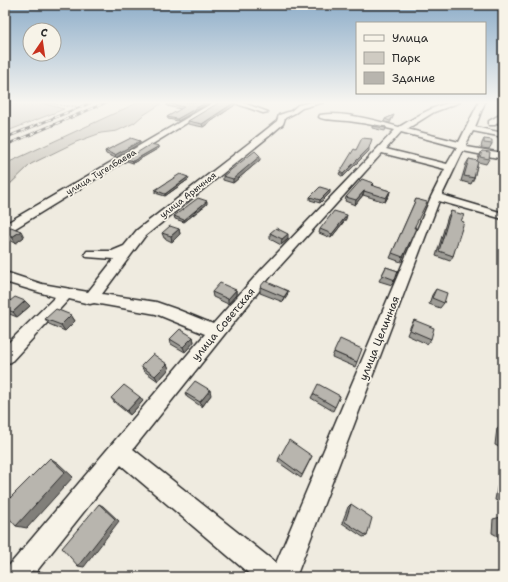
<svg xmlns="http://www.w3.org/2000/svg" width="508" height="582" font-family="'Shantell Sans',sans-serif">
<rect width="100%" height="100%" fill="#efebe0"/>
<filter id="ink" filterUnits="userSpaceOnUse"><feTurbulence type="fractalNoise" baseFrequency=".025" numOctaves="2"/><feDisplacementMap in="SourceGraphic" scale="8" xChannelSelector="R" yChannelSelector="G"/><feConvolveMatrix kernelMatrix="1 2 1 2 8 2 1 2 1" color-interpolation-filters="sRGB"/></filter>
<g filter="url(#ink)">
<g fill="#cfcbc2" stroke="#7d7b76">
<polygon points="21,102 37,102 64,109 5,132 5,107"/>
<polygon points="139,102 164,102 142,116 134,123 117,131 101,133 76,142 31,164 5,189 5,164"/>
</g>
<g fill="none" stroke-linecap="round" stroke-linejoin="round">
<g stroke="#2b2b2b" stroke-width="3">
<g id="minor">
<polygon points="214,102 221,102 9,232 5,233 5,224"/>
<polygon points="232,102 241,102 268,112 263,113"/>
<path d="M311 102H324L302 108 295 113 285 118 283 124 268 137 145 236 102 294 156 302 176 309 213 324 261 270 395 130C375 125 355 121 335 120 329 119 323 120 319 117L320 115C343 111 377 121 399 127 418 116 438 102 460 102L434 112 407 129 459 142 479 102H485L475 127 503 133V137L473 131 466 144 467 147 503 153V159L463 151 442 195 503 213V219L439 201 296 577H253L121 465 32 577H5L7 568 205 334 156 314 94 303 90 304 69 299 11 362 5 364V346L55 297 5 282V272L42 284 88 292 114 259 87 257 85 254 87 251H112L124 246 137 230 262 133 277 121 279 115 291 111 298 105ZM401 132 457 147 447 164 386 149ZM382 153 445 169 431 197 276 563 133 449 271 276Z"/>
<polygon points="503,113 503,118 495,125 489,125 489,121"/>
</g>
</g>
<polyline stroke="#2b2b2b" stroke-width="1" stroke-dasharray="1.5 1.5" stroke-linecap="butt" points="42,102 65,106 76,106"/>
<use href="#minor" fill="#f7f3e8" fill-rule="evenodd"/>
<g stroke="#2b2b2b" stroke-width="2.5">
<g id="rail-far1">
<polyline points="5,138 90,103"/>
<polyline points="6,145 107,102"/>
</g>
</g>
<g stroke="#2b2b2b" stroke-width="3">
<polyline id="rail" points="5,145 8,144"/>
</g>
<use href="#rail-far1" stroke="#f7f3e8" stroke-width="1.5" stroke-dasharray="4.5" stroke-linecap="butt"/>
<use href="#rail" stroke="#f7f3e8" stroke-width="2" stroke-dasharray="6" stroke-linecap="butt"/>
</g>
<g fill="#9e9c96" stroke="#2b2b2b">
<polygon points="211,102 178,121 168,119 167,117 181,109 167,106 167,103"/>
<polygon points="235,102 235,105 203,127 188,124 188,121"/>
<polygon points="394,115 390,123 384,122 385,119"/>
<polygon points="372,126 386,127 385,131 372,128"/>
<polygon points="484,139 492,144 489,149 481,148 482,143"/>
<polygon points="140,141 140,143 116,158 106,154 105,151"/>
<polygon points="159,146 159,148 133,163 127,161 127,159"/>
<polygon points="369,151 343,177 339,174 340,172"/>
<polygon points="482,151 489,159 486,164 478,162 474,178 471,184 461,181 466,164 469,159 477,161 479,156"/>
<polygon points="260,160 233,183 223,180 223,176"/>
<polygon points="189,179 165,196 155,193 155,190"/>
<polygon points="373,183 372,186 390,191 389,195 385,202 363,195 355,205 345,201 346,197"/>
<polygon points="330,193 320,203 310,200 310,197"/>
<polygon points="416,199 415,228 416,228 401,262 390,258"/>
<polygon points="207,204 184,222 175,219 174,216"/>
<polygon points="451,211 461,221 453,256 450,261 436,256 448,216"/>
<polygon points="346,219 331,238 319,233 320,229"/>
<polygon points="179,229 180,234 172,242 164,238 162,233"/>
<polygon points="5,231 24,237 16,243 6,239 5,238"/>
<polygon points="270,233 288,239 281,245 270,239"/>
<polygon points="386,267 398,271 392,285 379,281"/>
<polygon points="260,287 288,291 287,296 283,302 260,293"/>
<polygon points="436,289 444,303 440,308 429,304 432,295"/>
<polygon points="236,290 236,295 228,304 213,297 212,292"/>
<polygon points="25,301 30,306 17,317 7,313 5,311 5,305"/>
<polygon points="71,315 75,321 65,331 49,324 45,319"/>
<polygon points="414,320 431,339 427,344 407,335 411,325"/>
<polygon points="193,337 194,342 185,352 171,344 170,339"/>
<polygon points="334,352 357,362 355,367 332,357"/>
<polygon points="503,359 503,376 501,375 500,361"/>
<polygon points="167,364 169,369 158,381 144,371 141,366"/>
<polygon points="185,393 211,395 202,407 187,397"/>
<polygon points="313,394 340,396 333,411 311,398"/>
<polygon points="111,398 143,401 130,415 115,403"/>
<polygon points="503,424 503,449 495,445 497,428"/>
<polygon points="312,456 301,478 278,462 279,458"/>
<polygon points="503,481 503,504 495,500 498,483"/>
<polygon points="351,504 367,536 363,537 342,523 348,507"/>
<polygon points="501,517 503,518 503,539 492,533 493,519"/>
</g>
<g fill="#817f7a" stroke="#2b2b2b">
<polygon points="207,102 211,102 178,121 177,119"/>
<polygon points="235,102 235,105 203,127 202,124"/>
<polygon points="140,141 140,143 116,158 115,155"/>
<polygon points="159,146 159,148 133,163 133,161"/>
<polygon points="369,148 369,151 343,177 343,174"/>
<polygon points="260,156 260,160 233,183 233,179"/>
<polygon points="188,177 189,179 165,196 165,194"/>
<polygon points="330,190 330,193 320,203 320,200"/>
<polygon points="364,191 363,195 355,205 356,200"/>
<polygon points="390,191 389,195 385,202 386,198"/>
<polygon points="207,201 207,204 184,222 184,220"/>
<polygon points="347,215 346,219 331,238 332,234"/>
<polygon points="179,229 180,234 172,242 171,236"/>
<polygon points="21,231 24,237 16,243 12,237"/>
<polygon points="288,234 288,239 281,245 282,239"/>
<polygon points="236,290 236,295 228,304 228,299"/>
<polygon points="288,291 287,296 283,302 284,297"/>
<polygon points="25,301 30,306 17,317 13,312"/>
<polygon points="71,315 75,321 65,331 61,325"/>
<polygon points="193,337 194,342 185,352 183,347"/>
<polygon points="167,364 169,369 158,381 155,376"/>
<polygon points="210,390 211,395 202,407 200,402"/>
<polygon points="140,397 143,401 130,415 127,411"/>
<polygon points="50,458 58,463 73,477 27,528 16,526"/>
<polygon points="99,504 103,506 119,521 84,567 78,566"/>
<polygon points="32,571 43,572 47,577 36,577"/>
</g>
<g fill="#b8b5ae" stroke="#2b2b2b">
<polygon points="170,102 207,102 177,119 167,117 184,107 167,103"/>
<polygon points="220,102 235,102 202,124 188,121"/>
<polygon points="394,115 390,121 385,119"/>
<polygon points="375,125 386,127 386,128 372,126"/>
<polygon points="131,138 140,141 115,155 105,151"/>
<polygon points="362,138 372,139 369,148 343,174 340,172 354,149 356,150"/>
<polygon points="484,139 492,140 492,144 484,143"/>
<polygon points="151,144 159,146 133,161 127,159"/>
<polygon points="255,151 260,156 233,179 223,176"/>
<polygon points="482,151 490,152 489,159 480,157"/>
<polygon points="469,159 478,161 474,178 464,176"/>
<polygon points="180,174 188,177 165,194 155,190"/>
<polygon points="362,179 373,183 371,185 390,191 386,198 364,191 356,200 346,197"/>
<polygon points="320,187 330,190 320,200 310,197"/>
<polygon points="198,198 207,201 184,220 174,216"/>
<polygon points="416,199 427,202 414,228 416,228 403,257 392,253"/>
<polygon points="334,211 347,215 332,234 320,229"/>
<polygon points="451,211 464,215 461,221 464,222 453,256 439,251"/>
<polygon points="170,226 179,229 171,236 162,233"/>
<polygon points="11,227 21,231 12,237 5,234 5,231"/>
<polygon points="276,228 288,234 282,239 270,233"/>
<polygon points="386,267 398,271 395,280 382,275"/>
<polygon points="265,281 288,291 284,297 260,287"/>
<polygon points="220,283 236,290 228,299 212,292"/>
<polygon points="436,289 447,293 444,303 432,298"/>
<polygon points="15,297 25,301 13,312 5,309 5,305"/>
<polygon points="56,309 71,315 61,325 45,319"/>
<polygon points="414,320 434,328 431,339 410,330"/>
<polygon points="180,329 193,337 183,347 170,339"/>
<polygon points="340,339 362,349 357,362 334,352"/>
<polygon points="153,354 167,364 155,376 141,366"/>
<polygon points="195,381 210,390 200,402 185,393"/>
<polygon points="318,384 340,396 335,407 313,394"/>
<polygon points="124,385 140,397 127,411 111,398"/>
<polygon points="503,431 503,442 502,441"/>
<polygon points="289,440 312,456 302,475 279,458"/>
<polygon points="50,458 65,472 16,526 5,513 5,503"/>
<polygon points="99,504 115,519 78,566 62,548"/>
<polygon points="351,504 372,518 367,536 345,522"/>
<polygon points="501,517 503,518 503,533 500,532"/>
<polygon points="32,571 36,577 27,577"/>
</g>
</g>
<linearGradient id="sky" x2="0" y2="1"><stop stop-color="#8dadc9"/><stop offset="0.56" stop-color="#f8f6f1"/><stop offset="1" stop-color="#f8f6f1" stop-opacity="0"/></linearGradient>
<rect width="508" height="183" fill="url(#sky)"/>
<g text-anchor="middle" stroke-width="3.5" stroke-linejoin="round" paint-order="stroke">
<g font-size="9" fill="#2b2b2b" stroke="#f7f3e8">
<text transform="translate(101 172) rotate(-31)" y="3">улица Тугелбаева</text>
<text transform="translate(188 195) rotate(-38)" y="3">улица Арычная</text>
</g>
<g font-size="11" fill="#2b2b2b" stroke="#f7f3e8">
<text transform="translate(223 324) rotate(-50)" y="4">улица Советская</text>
<text transform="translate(379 338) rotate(-68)" y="4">улица Целинная</text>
</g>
</g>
<rect width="508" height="582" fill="none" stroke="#f7f3e8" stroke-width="20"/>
<rect x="10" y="10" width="488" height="562" fill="none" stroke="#2b2b2b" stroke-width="1.5" filter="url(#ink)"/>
<rect x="356" y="22" width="130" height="72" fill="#f7f3e8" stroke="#a5a39c"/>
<rect x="364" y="35" width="20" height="6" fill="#f7f3e8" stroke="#a5a39c"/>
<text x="392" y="42" font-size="12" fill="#2b2b2b">Улица</text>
<rect x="364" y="52" width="20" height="12" fill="#cfcbc2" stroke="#a5a39c"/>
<text x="392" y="62" font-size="12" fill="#2b2b2b">Парк</text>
<rect x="364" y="72" width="20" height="12" fill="#b8b5ae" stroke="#a5a39c"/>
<text x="392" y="82" font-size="12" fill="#2b2b2b">Здание</text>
<g transform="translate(42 42) rotate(13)"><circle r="19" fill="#f7f3e8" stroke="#a5a39c"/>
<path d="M0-3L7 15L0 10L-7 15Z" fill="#c8321e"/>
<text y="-6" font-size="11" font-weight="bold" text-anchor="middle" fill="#2b2b2b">С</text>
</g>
</svg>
